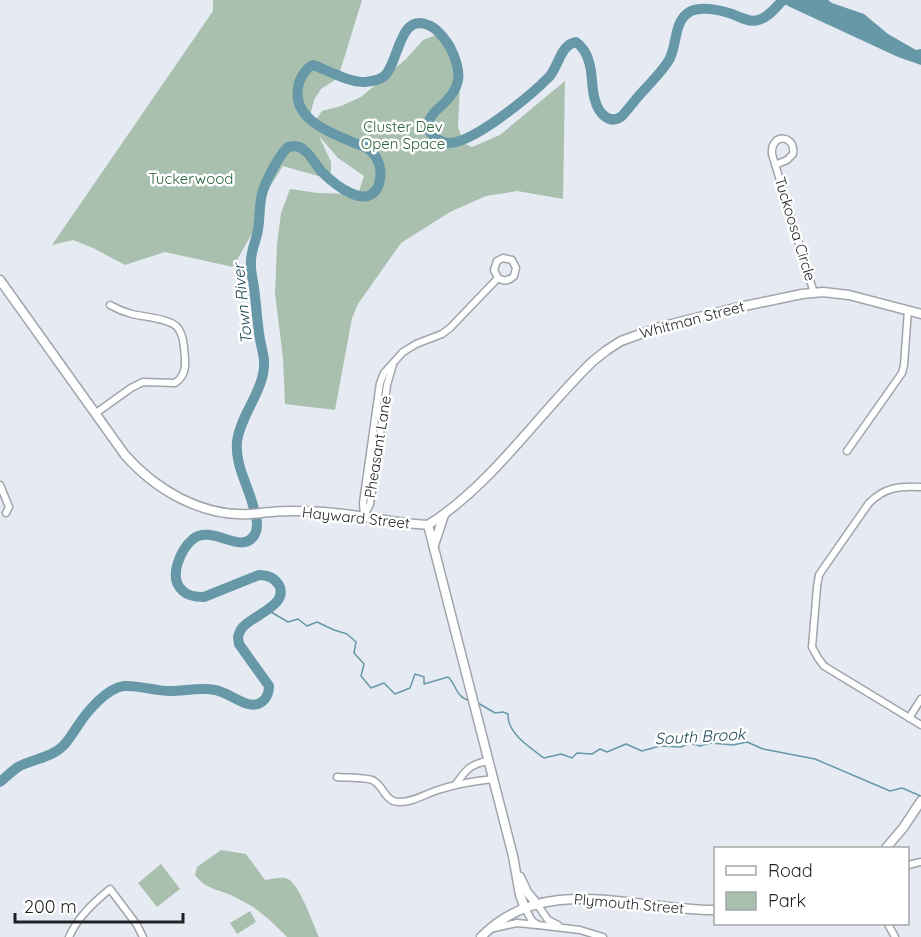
<svg xmlns="http://www.w3.org/2000/svg" width="921" height="937" font-family="Quicksand,sans-serif">
<rect width="100%" height="100%" fill="#e6ebf3"/>
<g fill="#aac0ae">
<polygon points="213,0 362,0 338,78 321,89 314,100 310,116 313,124 322,111 341,106 361,97 406,59 423,40 441,33 453,43 461,63 458,127 464,143 472,147 500,135 565,81 563,199 517,191 486,196 450,212 401,243 358,304 352,318 335,410 285,404 283,358 275,294 277,244 281,213 290,189 318,193 358,194 364,176 338,158 319,136 331,162 331,172 329,174 318,176 283,166 269,188 254,230 233,267 165,252 125,265 93,248 73,240 52,245 213,11"/>
<path d="M221 850 246 854 265 880C272 879 281 876 288 879 300 885 313 924 319 937H287C275 925 263 913 248 904 242 901 237 898 231 895 216 889 206 889 195 875L197 867Z"/>
<polygon points="161,864 180,889 157,907 138,883"/>
<polygon points="250,911 256,922 237,934 230,923"/>
</g>
<polygon fill="#6798a8" points="780,0 828,0 832,3 864,14 888,34 916,50 921,49 921,65 898,57 790,7 781,2"/>
<g fill="none" stroke-linecap="round" stroke-linejoin="round">
<g stroke="#6798a8" stroke-width="1.5">
<path d="M269 608 271 612 288 622 298 619 307 626 317 622 334 630 347 634 356 642 354 653 364 664 361 676 371 688 384 683 395 694 410 688 415 674 424 677V684L448 677C457 685 455 697 470 701"/>
<path d="M478 703 495 713 503 712 508 714C507 733 529 747 544 758L561 754 572 758 577 753 592 754 600 749 607 752 626 744 642 751 660 746 681 747 690 743 700 746 711 743 733 745 747 742 763 749 815 759 890 791 902 788 921 796"/>
</g>
<path stroke="#6798a8" stroke-width="10" d="M0 782C6 777 12 771 18 767 32 759 51 758 63 746 69 740 72 734 77 727 86 713 106 688 124 686 139 685 154 691 170 691 185 691 200 687 215 690 229 692 244 708 258 704 266 701 269 693 269 686L239 644 238 637C239 633 241 628 245 625 255 615 289 604 279 585 274 577 267 575 259 575L204 597C197 597 188 596 183 591 167 578 181 549 193 539 212 524 239 554 253 537 261 527 255 513 252 502 246 481 235 464 237 441 241 413 266 389 264 360 263 351 260 342 259 333 257 318 256 303 254 288 253 279 250 270 251 261 251 250 256 241 258 230 260 219 259 206 262 194 265 182 279 155 288 147 295 145 300 146 305 151 312 156 316 166 322 172 334 184 369 213 379 184 383 170 379 156 367 148 342 137 292 124 298 88 299 79 305 69 313 65 330 71 347 82 365 82 371 81 378 81 383 77 399 66 398 12 428 25 437 28 445 39 450 47 463 73 462 88 440 107 434 112 428 118 428 126 428 133 437 139 443 142 466 151 533 93 549 77 559 66 560 45 576 42 583 47 587 54 589 62 593 74 591 88 595 100 598 112 609 126 622 116 630 107 637 97 646 88 654 79 663 70 669 60 678 44 673 20 691 11 702 6 721 10 732 14 740 17 750 23 758 20 768 18 776 7 783 0"/>
<g stroke="#a0a5ac" stroke-width="9">
<g id="street">
<path d="M775 165 787 160 793 154C796 134 770 133 772 154L814 293"/>
<path d="M96 413 131 388 143 382 175 383C184 377 186 369 185 359 184 348 184 335 177 327 169 318 143 317 132 314 124 312 117 309 110 305"/>
<polyline points="847,451 902,373 904,365 908,310"/>
<polyline points="0,485 9,507 6,513"/>
<path d="M921 487C900 486 885 487 869 503L823 569 819 575 817 587 812 647 818 658 824 666 921 725"/>
<path d="M364 516 363 503 380 383 384 373 403 352 416 344 442 334 450 328 498 278 494 270 497 261 503 258 512 260 516 268 514 276C509 281 504 282 498 278"/>
<polyline points="364,516 370,504 387,385 393,364"/>
<polyline points="909,718 921,699"/>
<path d="M337 777C346 778 368 777 374 781 384 787 385 801 398 802 412 803 425 794 438 790 456 784 474 781 493 779"/>
<path d="M456 784C466 770 470 764 488 761"/>
<polyline points="908,865 921,862"/>
<polyline points="537,904 548,920 558,925"/>
<polyline points="525,908 532,921 538,925 580,930 603,937"/>
<polyline points="888,924 895,937"/>
<polyline points="494,928 517,923 537,925"/>
<path d="M69 937C78 917 93 903 110 889L137 925 143 937"/>
</g>
</g>
<g stroke="#a0a5ac" stroke-width="11">
<g id="secondary">
<path d="M0 280 125 455C156 490 202 517 250 514 257 514 265 512 272 512 289 510 306 511 323 512 358 514 392 523 428 525L513 856 520 895 525 908"/>
<path d="M428 525C492 485 538 414 593 361L607 350 621 341 660 327 735 308 802 294 823 292 849 295 921 314"/>
<polyline points="434,545 444,515"/>
<polyline points="886,848 903,828 921,801"/>
<polyline points="520,877 527,892 537,904"/>
<path d="M481 937C545 871 637 911 716 910"/>
</g>
</g>
<use href="#street" stroke="#fff" stroke-width="6"/>
<use href="#secondary" stroke="#fff" stroke-width="8"/>
</g>
<g text-anchor="middle" stroke-width="5" stroke-linejoin="round" paint-order="stroke">
<g font-size="15" fill="#29623b" stroke="#fff">
<text x="403" y="132">Cluster Dev<tspan x="403" dy="17">Open Space</tspan></text>
<text x="191" y="184">Tuckerwood</text>
</g>
<g font-size="15" fill="#1f2124" stroke="#fff">
<text transform="translate(795 229) rotate(73)" y="5">Tuckoosa Circle</text>
<text transform="translate(692 320) rotate(-15)" y="5">Whitman Street</text>
<text transform="translate(378 447) rotate(-81)" y="5">Pheasant Lane</text>
<text transform="translate(356 518) rotate(6)" y="5">Hayward Street</text>
<text transform="translate(629 904) rotate(5)" y="5">Plymouth Street</text>
</g>
<g font-size="16" font-style="italic" fill="#1c4855" stroke="#fff">
<text transform="translate(242 304) rotate(-96)" y="6">Town River</text>
<text transform="translate(700 736) rotate(-3)" y="6">South Brook</text>
</g>
</g>
<rect x="714" y="847" width="195" height="78" fill="#ffffff" stroke="#a5a6a7" stroke-width="1.5"/>
<rect x="726" y="866" width="30" height="9" fill="#ffffff" stroke="#a5a6a7" stroke-width="1.5"/>
<text x="768" y="877" font-size="18" fill="#1f2124">Road</text>
<rect x="726" y="892" width="30" height="18" fill="#aac0ae" stroke="#a5a6a7" stroke-width="1.5"/>
<text x="768" y="907" font-size="18" fill="#1f2124">Park</text>
<path d="M15 913v9h168v-9" fill="none" stroke="#1f2124" stroke-width="3"/>
<text x="24" y="913" font-size="18" fill="#1f2124" stroke="#ffffff" stroke-width="4.5" paint-order="stroke">200 m</text>
</svg>
